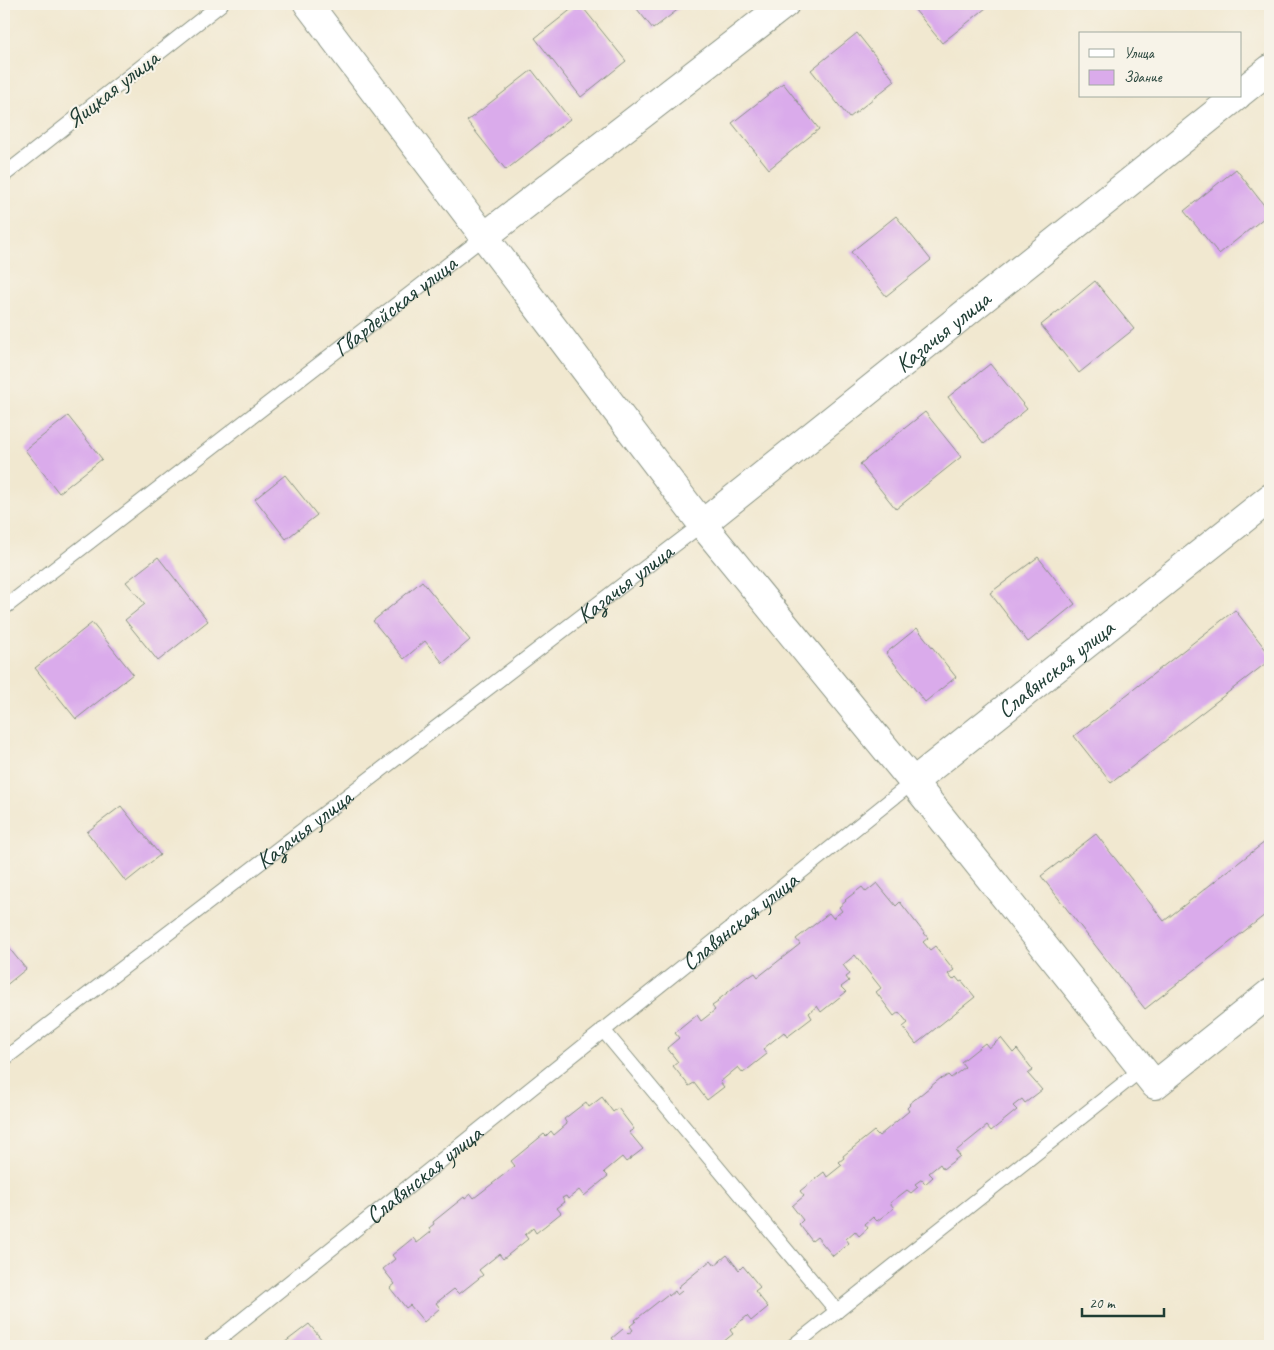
<svg xmlns="http://www.w3.org/2000/svg" width="1274" height="1350" font-family="Caveat,sans-serif">
<rect width="100%" height="100%" fill="#f7f3e8"/>
<filter id="ink" filterUnits="userSpaceOnUse"><feTurbulence type="fractalNoise" baseFrequency=".02" numOctaves="2"/><feDisplacementMap in="SourceGraphic" scale="10" xChannelSelector="R" yChannelSelector="G"/><feConvolveMatrix kernelMatrix="1 2 1 2 8 2 1 2 1" color-interpolation-filters="sRGB"/></filter>
<filter id="wash" filterUnits="userSpaceOnUse"><feTurbulence type="fractalNoise" baseFrequency=".0096" numOctaves="4" result="noise"/><feDisplacementMap in="SourceGraphic" scale="20" xChannelSelector="R" yChannelSelector="G"/><feGaussianBlur stdDeviation="1.12" result="paint"/><feColorMatrix in="noise" values="0 0 0 0 0 0 0 0 0 0 0 0 0 0 0 0 0 1.4 0 .05"/><feComposite in="paint" operator="in"/></filter>
<g filter="url(#wash)">
<rect width="100%" height="100%" fill="#f1e8d0"/>
<g id="blocks">
<g fill="#daabeb">
<polygon points="578,4 580,4 626,61 581,97 535,38"/>
<polygon points="633,4 685,4 653,29"/>
<polygon points="910,4 991,4 942,43"/>
<polygon points="857,33 895,81 849,118 811,70"/>
<polygon points="532,70 570,119 506,170 467,121"/>
<polygon points="783,83 819,129 769,169 732,123"/>
<polygon points="1236,169 1270,213 1219,254 1184,211"/>
<polygon points="896,216 931,260 886,296 851,252"/>
<polygon points="1095,281 1134,329 1079,373 1041,325"/>
<polygon points="990,364 1027,409 984,444 948,397"/>
<polygon points="925,412 961,457 896,509 860,464"/>
<polygon points="68,416 102,459 59,493 25,450"/>
<polygon points="285,475 317,515 286,539 255,499"/>
<polygon points="158,557 208,621 158,661 125,620 145,604 126,582"/>
<polygon points="1038,557 1075,604 1028,642 990,593"/>
<polygon points="422,581 470,640 443,663 425,641 404,659 373,621"/>
<polygon points="1235,610 1270,655 1270,660 1111,783 1074,736"/>
<polygon points="92,623 133,674 76,719 35,668"/>
<polygon points="917,628 956,677 925,702 886,653"/>
<polygon points="121,806 160,855 126,882 87,832"/>
<polygon points="1096,834 1164,921 1270,838 1270,911 1145,1009 1041,876"/>
<polygon points="877,883 896,906 900,902 928,938 923,942 930,950 935,946 954,970 948,974 953,980 956,977 960,982 962,981 975,997 916,1044 903,1027 908,1023 899,1012 894,1016 876,992 881,988 855,955 843,965 850,974 846,977 849,981 841,987 846,992 821,1012 817,1006 809,1013 812,1018 787,1037 784,1032 763,1049 767,1054 743,1073 738,1067 720,1082 724,1087 707,1100 694,1083 689,1086 673,1066 678,1062 667,1048 679,1038 675,1033 697,1015 701,1021 715,1010 712,1006 718,1002 717,1001 748,976 749,977 755,973 758,977 800,944 796,939 829,913 833,918 842,911 839,907 846,901 845,900 862,887 866,892"/>
<polygon points="4,942 26,969 4,987"/>
<polygon points="1001,1038 1013,1053 1017,1049 1033,1070 1028,1074 1042,1090 1025,1103 1022,1099 1013,1106 1017,1110 991,1131 987,1126 956,1151 960,1156 943,1169 940,1164 929,1173 933,1177 925,1184 922,1179 915,1184 918,1187 911,1193 907,1190 890,1203 894,1208 877,1221 873,1217 865,1224 868,1228 859,1236 855,1231 846,1239 849,1243 833,1256 817,1237 812,1241 799,1224 803,1220 792,1206 804,1196 800,1191 824,1172 827,1177 842,1165 839,1162 844,1158 843,1156 874,1131 879,1136 909,1111 907,1108 910,1105 909,1104 941,1078 942,1079 948,1075 951,1078 965,1067 961,1062 985,1043 989,1048"/>
<polygon points="602,1097 613,1112 618,1108 634,1129 629,1132 643,1149 626,1162 622,1157 604,1172 608,1176 584,1196 579,1190 568,1199 566,1196 562,1198 565,1202 557,1208 561,1213 536,1233 533,1228 525,1235 528,1239 503,1259 499,1254 479,1270 483,1275 459,1294 454,1289 436,1303 440,1308 424,1322 410,1305 406,1308 390,1288 395,1284 383,1269 395,1259 392,1255 413,1238 417,1243 431,1232 429,1228 434,1224 433,1222 464,1197 465,1199 471,1194 474,1198 515,1166 511,1161 544,1134 546,1136 551,1131 554,1135 567,1124 564,1119 586,1102 589,1107"/>
<polygon points="727,1255 739,1270 743,1266 760,1287 755,1291 768,1307 751,1321 747,1316 730,1330 733,1334 718,1346 716,1346 713,1342 708,1346 611,1346 616,1343 612,1338 623,1329 628,1334 633,1330 630,1326 636,1321 635,1320 668,1294 669,1296 675,1291 677,1295 682,1291 678,1287 711,1260 715,1265"/>
<polygon points="309,1324 327,1346 280,1346"/>
</g>
</g>
</g>
<g filter="url(#ink)">
<use href="#blocks" fill-opacity="0" stroke="#889282" stroke-width="1"/>
<g fill="none" stroke-linecap="round" stroke-linejoin="round">
<g stroke="#889282" stroke-width="16">
<g id="lane">
<polyline points="4,175 221,4"/>
<path id="s1" d="M4 608 485 236"/>
<polyline points="603,1030 837,1311"/>
<path id="s2" d="M4 1059 702 524"/>
<path id="s3" d="M210 1346 913 782"/>
<polyline points="793,1346 1142,1069"/>
</g>
</g>
<g stroke="#889282" stroke-width="30">
<g id="street">
<polyline points="308,4 702,524 913,782 1155,1085 1270,993"/>
<polyline points="1240,93 1270,69"/>
<polyline points="485,236 785,4"/>
<path id="s4" d="M702 524 1237 96"/>
<path id="s5" d="M913 782 1270 498"/>
</g>
</g>
<use href="#lane" stroke="#fff" stroke-width="14"/>
<use href="#street" stroke="#fff" stroke-width="28"/>
</g>
</g>
<g text-anchor="middle" stroke-width="4.5" stroke-linejoin="round" paint-order="stroke">
<g font-size="24" fill="#1f3d34" stroke="#f7f3e8">
<text transform="translate(112 89) rotate(-38)" y="8">Яицкая улица</text>
<text dy="8" stroke="none"><textPath href="#s1" startOffset="494">Гвардейская улица</textPath></text>
<text dy="8" stroke="none"><textPath href="#s4" startOffset="308">Казачья улица</textPath></text>
<text dy="8" stroke="none"><textPath href="#s2" startOffset="782">Казачья улица</textPath></text>
<text dy="8" stroke="none"><textPath href="#s5" startOffset="182">Славянская улица</textPath></text>
<text dy="8" stroke="none"><textPath href="#s2" startOffset="378">Казачья улица</textPath></text>
<text dy="8" stroke="none"><textPath href="#s3" startOffset="679">Славянская улица</textPath></text>
<text dy="8" stroke="none"><textPath href="#s3" startOffset="274">Славянская улица</textPath></text>
</g>
</g>
<rect width="1274" height="1350" fill="none" stroke="#f7f3e8" stroke-width="20"/>
<rect x="1079" y="32" width="162" height="65" fill="#f7f3e8" stroke="#a1aaa0"/>
<rect x="1089" y="49" width="25" height="8" fill="#ffffff" stroke="#a1aaa0"/>
<text x="1124" y="58" font-size="15" fill="#1f3d34">Улица</text>
<rect x="1089" y="70" width="25" height="15" fill="#daabeb" stroke="#a1aaa0"/>
<text x="1124" y="82" font-size="15" fill="#1f3d34">Здание</text>
<path d="M1082 1308v8h82v-8" fill="none" stroke="#1f3d34" stroke-width="2.5"/>
<text x="1089" y="1308" font-size="15" fill="#1f3d34" stroke="#f7f3e8" stroke-width="4" paint-order="stroke">20 m</text>
</svg>
